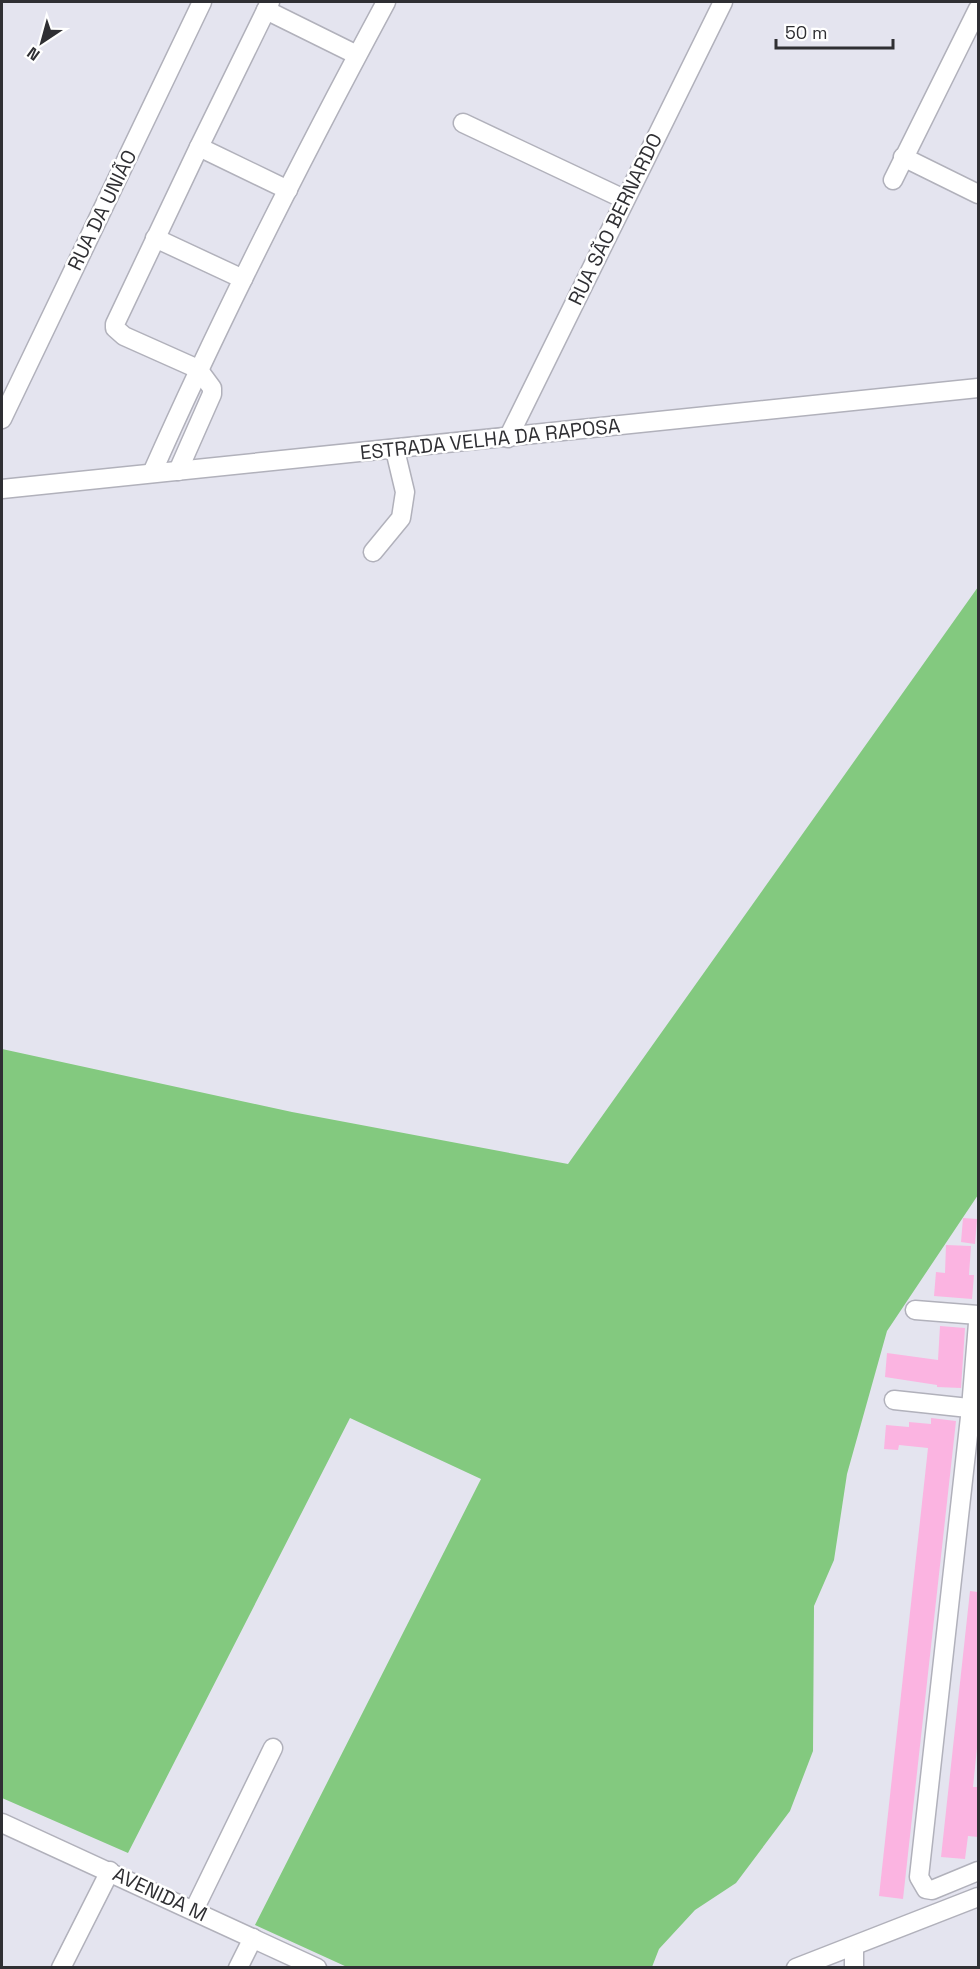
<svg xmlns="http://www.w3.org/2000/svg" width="980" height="1969" font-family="'Space Grotesk',sans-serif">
<rect width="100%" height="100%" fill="#e4e4ef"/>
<polygon fill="#83c97f" points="978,587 978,1195 887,1331 847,1474 834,1560 814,1606 813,1751 790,1811 736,1883 695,1910 659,1949 652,1967 347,1967 255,1925 481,1479 350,1418 128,1853 2,1798 2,1049 292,1112 568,1164"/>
<g fill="#fbb4e1">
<polygon points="963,1218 977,1219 975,1244 961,1242"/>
<polygon points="946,1245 971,1246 969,1275 974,1275 972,1299 934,1296 936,1272 945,1273"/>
<polygon points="940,1326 965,1328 961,1388 937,1387 937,1385 885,1377 887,1353 938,1360"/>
<polygon points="931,1418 956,1421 903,1899 879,1896 928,1448 899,1445 898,1450 884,1449 886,1425 909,1427 909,1422 931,1424"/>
<polygon points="970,1591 978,1592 978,1738 973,1787 978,1787 978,1837 968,1836 965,1859 941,1857"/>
</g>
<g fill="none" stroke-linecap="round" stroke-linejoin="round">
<g stroke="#b1b1bb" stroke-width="21">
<g id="minor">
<polyline points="266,10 357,55"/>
<polyline points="463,123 624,199"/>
<polyline points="199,147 288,190"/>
<polyline points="903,157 978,194"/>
<polyline points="893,180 978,9"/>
<polyline points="155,238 243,279"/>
<polyline points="2,419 202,2"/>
<polyline points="508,438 723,2"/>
<polyline points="178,471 212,394 212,388 198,369 124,336 115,328 115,324 199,147 270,2"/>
<path d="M152 473C223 313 303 156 386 2"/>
<polyline points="2,489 978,388"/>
<polyline points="373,552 401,518 405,492 395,450"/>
<polyline points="915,1310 978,1315"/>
<polyline points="978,1323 971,1408 919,1877 926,1889 932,1890 978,1871"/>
<polyline points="894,1400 978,1409"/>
<polyline points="2,1823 317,1968"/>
<polyline points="194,1910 273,1748"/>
<polyline points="61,1968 110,1871"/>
<polyline points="238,1968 253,1938"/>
<polyline points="796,1968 978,1897"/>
<polyline points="854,1968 854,1946"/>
</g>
</g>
<use href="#minor" stroke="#fff" stroke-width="18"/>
</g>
<g text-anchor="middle" stroke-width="5" stroke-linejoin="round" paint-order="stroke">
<g font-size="20" fill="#2f2f33" stroke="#fff">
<text transform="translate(102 210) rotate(-64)" y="7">RUA DA UNIÃO</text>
<text transform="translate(615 219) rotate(-64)" y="7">RUA SÃO BERNARDO</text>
<text transform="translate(490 439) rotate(-6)" y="7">ESTRADA VELHA DA RAPOSA</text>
<text transform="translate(160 1894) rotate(25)" y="7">AVENIDA M</text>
</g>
</g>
<rect width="980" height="1969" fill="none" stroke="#2f2f33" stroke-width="6"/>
<g transform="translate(42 42) rotate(216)" stroke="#ffffff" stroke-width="4.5" paint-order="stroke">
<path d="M0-4.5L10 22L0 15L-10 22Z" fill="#2f2f33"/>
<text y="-9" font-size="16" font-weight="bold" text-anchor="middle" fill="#2f2f33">N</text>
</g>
<path d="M776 39v9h117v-9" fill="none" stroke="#2f2f33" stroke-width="3"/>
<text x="785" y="39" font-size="18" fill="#2f2f33" stroke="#ffffff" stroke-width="4.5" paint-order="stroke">50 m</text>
</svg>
